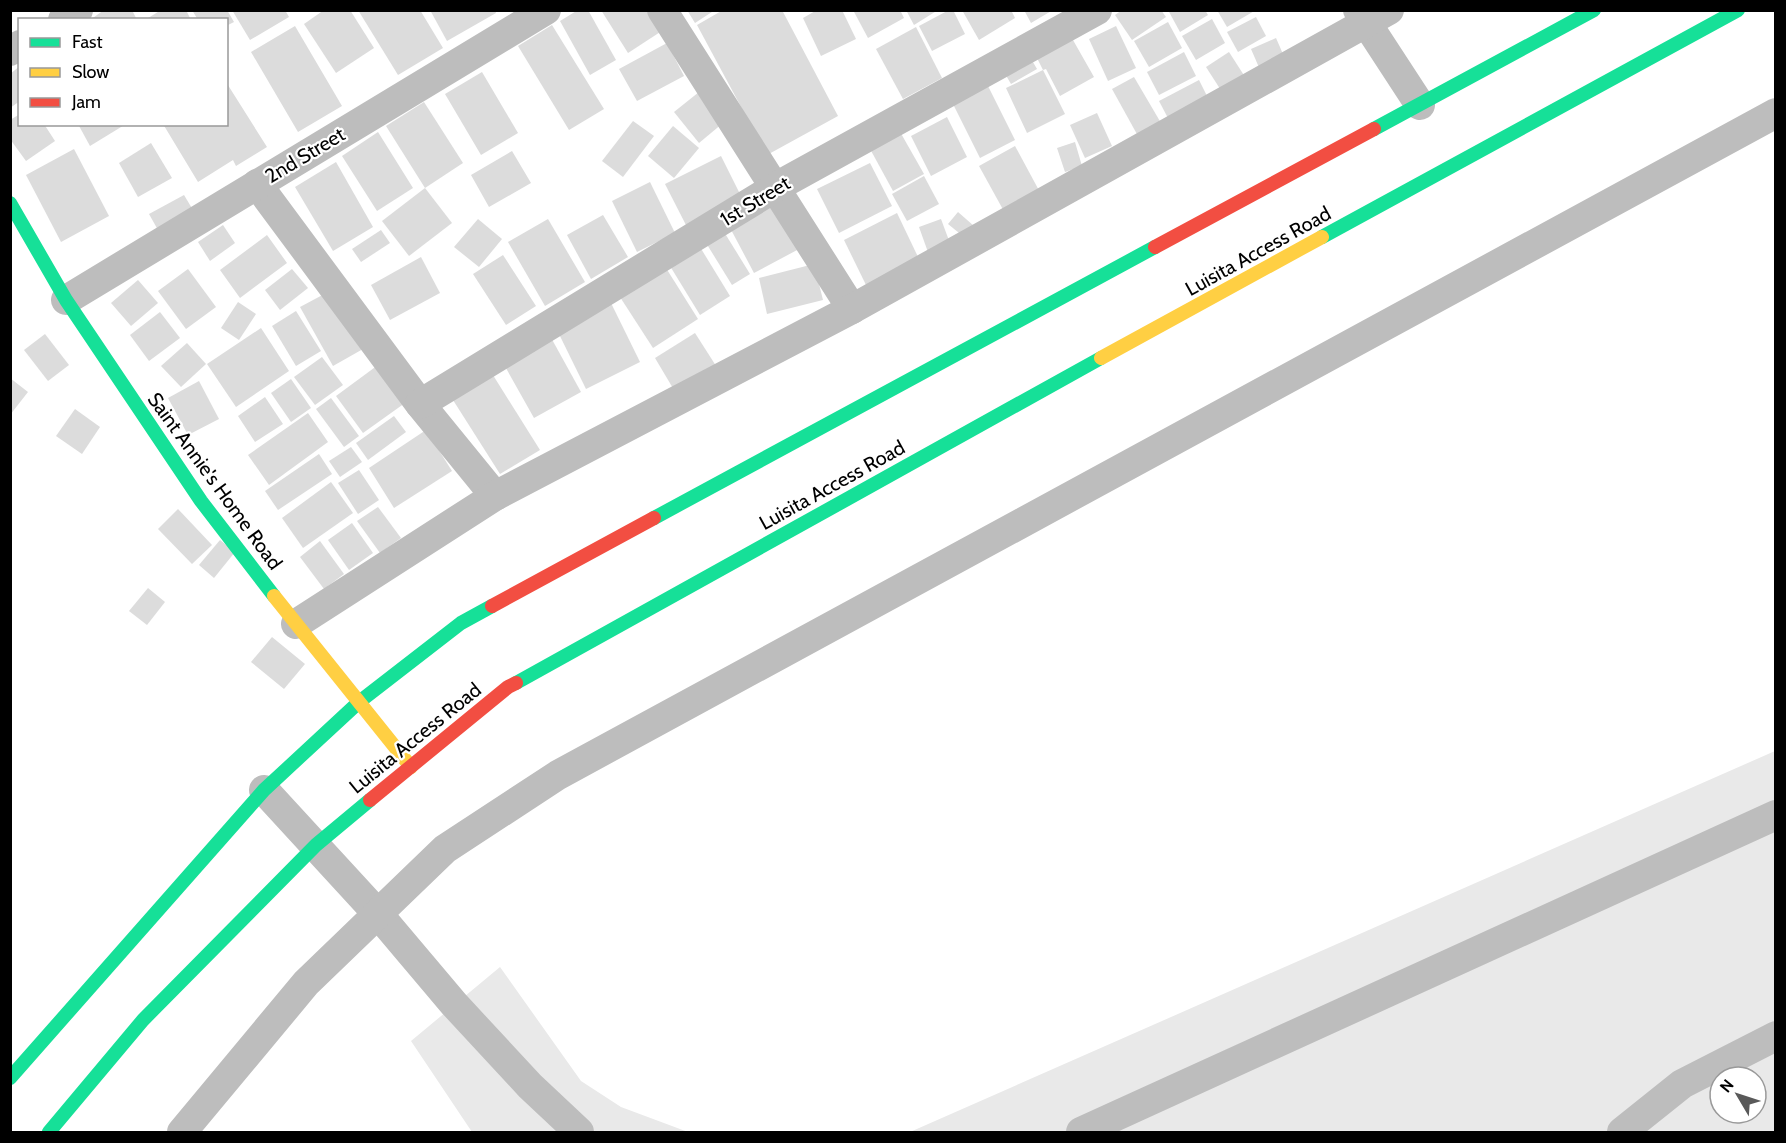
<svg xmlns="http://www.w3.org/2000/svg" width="1786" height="1143" font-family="Cabin,sans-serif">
<rect width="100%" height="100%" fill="#fff"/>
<g fill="#e9e9e9" fill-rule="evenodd">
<path d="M1775 751V1132H910ZM1720 1077H1756V1113H1720Z"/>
<polygon points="500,967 581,1081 621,1107 688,1132 472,1132 411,1041"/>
</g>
<g fill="#dcdcdc">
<polygon points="104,10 132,10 137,20 90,20"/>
<polygon points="161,10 186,10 191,20 145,20"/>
<polygon points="192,10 227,10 234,22 226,26 226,20 198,20"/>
<polygon points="232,10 285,10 289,17 250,40"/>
<polygon points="324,10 350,10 374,48 336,73 304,24"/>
<polygon points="358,10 420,10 443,48 398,75"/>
<polygon points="430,10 495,10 496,13 447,41"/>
<polygon points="578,10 588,10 616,60 590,75 560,21"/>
<polygon points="601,10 665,10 674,23 628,53"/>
<polygon points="687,10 715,10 695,23"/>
<polygon points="723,10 782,10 838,116 767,155 697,25"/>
<polygon points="817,10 842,10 856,39 821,56 803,18"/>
<polygon points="853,10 900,10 904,18 868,38"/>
<polygon points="906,10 938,10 914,25"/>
<polygon points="949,10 953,10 965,34 932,51 919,26"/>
<polygon points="962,10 1011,10 1015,18 979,40"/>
<polygon points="1024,10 1053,10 1031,23"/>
<polygon points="1122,10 1161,10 1166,17 1132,40 1115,15"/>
<polygon points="1168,10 1205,10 1208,15 1180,32"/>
<polygon points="1217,10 1256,10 1227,27"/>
<polygon points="1256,17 1266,36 1238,52 1227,32"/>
<polygon points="1212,19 1225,43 1196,60 1182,36"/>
<polygon points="1168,22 1182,48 1149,67 1134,41"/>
<polygon points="552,25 604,109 569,130 518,46"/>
<polygon points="295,26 342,106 298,132 251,52"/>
<polygon points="1116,26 1136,68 1108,81 1089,39"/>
<polygon points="916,27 942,78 903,99 876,49"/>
<polygon points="1069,33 1094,77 1060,96 1046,69 1043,70 1034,52"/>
<polygon points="1276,38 1286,61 1261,72 1251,49"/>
<polygon points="667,43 684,76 637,101 619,69"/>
<polygon points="1184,52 1196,76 1159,95 1147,72"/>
<polygon points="1229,52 1247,80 1224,95 1206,67"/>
<polygon points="1030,57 1037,69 1011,84 1004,72"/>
<polygon points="20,66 20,101 10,108 10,74"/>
<polygon points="1043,70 1065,114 1027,133 1006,88"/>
<polygon points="482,72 518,133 481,155 445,94"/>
<polygon points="1134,77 1161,123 1138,136 1112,89"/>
<polygon points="1199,80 1209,100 1169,120 1159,101"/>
<polygon points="226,82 267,147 236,166 233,160 198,182 163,124 226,124"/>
<polygon points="988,86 1015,140 980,158 953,104"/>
<polygon points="704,88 729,118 699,143 674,112"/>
<polygon points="424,102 463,163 425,188 386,126"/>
<polygon points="1097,113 1112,146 1085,158 1070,125"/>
<polygon points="20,114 20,124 44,124 55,141 26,161 10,139 10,120"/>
<polygon points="947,117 967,157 931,176 911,136"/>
<polygon points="633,121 654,136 623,177 602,161"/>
<polygon points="78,124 126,124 90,146"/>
<polygon points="673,126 699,148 674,178 648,156"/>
<polygon points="899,130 924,174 893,191 869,147"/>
<polygon points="378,132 413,188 377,211 342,156"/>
<polygon points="1075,142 1082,166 1065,172 1057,148"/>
<polygon points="151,143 172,178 138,197 119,163"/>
<polygon points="1015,146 1042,196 1006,215 979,166"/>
<polygon points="74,149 109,216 61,242 26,175"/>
<polygon points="512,151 531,183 489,207 471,175"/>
<polygon points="721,156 742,198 687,227 665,184"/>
<polygon points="336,162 373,227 333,251 295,187"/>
<polygon points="870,163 892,206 839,233 817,189"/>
<polygon points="924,176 939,204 907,221 892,194"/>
<polygon points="650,182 675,233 637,252 612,201"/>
<polygon points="425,188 452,223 409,256 382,221"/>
<polygon points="184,195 193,210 158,230 149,214"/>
<polygon points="773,200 799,249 754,273 728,224"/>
<polygon points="958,212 974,226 964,237 948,224"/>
<polygon points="897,213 919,259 866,285 844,240"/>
<polygon points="603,215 628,257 591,279 567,235"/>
<polygon points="478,219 502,239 479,267 454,247"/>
<polygon points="548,219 585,282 545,306 508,242"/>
<polygon points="941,219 951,246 929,255 919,227"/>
<polygon points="223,225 235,243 210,261 198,242"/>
<polygon points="721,227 750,274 732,285 703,238"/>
<polygon points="381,230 390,243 361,262 352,249"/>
<polygon points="267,235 287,263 240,298 220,270"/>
<polygon points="700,247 730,296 700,315 670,266"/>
<polygon points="503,255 536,306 506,325 473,274"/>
<polygon points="421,257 440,293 390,320 371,285"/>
<polygon points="814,264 823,300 767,314 759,278"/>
<polygon points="666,268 698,319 653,348 620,297"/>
<polygon points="188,269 216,307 186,329 158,291"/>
<polygon points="292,269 308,288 280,310 265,290"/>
<polygon points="138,280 158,303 131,326 111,303"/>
<polygon points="330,291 363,349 333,366 300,307"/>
<polygon points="238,302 256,314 239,340 221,328"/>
<polygon points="611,303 640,362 586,389 557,330"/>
<polygon points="296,311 321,351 296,366 272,326"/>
<polygon points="160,312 180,338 149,361 130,335"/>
<polygon points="261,328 289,371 236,407 207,364"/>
<polygon points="695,333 718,369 677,395 655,358"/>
<polygon points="45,334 69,365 48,381 24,350"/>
<polygon points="549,334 581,392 534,418 502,361"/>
<polygon points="187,343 206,364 181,387 161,366"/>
<polygon points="322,357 343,385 315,405 294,377"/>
<polygon points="486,364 540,450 500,474 446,389"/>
<polygon points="378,365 405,403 363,433 336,396"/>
<polygon points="10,378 28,392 10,415"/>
<polygon points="291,379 311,408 291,422 271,393"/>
<polygon points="199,381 219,419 188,435 168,398"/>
<polygon points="265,397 283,424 255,442 238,416"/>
<polygon points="331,398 359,436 344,447 316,409"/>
<polygon points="75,409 100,427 82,454 56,436"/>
<polygon points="308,413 328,442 269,485 248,455"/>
<polygon points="394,416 406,432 368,460 356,443"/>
<polygon points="426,430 452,471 394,508 369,468"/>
<polygon points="351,447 362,462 340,477 329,461"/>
<polygon points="319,454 332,474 278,510 265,491"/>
<polygon points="359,470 379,500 358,514 338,483"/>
<polygon points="331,482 353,513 303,548 282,518"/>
<polygon points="378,507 401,538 380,553 357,521"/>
<polygon points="178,509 212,545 192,564 158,529"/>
<polygon points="352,523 373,553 349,570 328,540"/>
<polygon points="220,540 235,552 214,578 199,565"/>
<polygon points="320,541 344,574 324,589 300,557"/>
<polygon points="148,588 165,602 147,625 129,611"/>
<polygon points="272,637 305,664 284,689 251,662"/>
</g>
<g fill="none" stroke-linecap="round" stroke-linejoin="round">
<g stroke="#bdbdbd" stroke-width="30">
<polyline points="662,10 852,309"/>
<polyline points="1358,10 1420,105"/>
<polyline points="63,20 78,10"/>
<polyline points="10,51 20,45"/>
<polyline points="257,184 420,404 495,496"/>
<polyline points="66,300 546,10"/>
<polyline points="420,404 776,187 1097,10"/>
<polyline points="296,624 495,496 852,309 1389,10"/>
<polyline points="264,790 378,914 454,1004 530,1086 579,1132"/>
<polyline points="182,1132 306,983 445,849 558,775 1776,113"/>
<polyline points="1081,1132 1776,815"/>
<polyline points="1622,1132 1682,1084 1776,1036"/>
</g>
<g stroke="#16e098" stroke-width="14">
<polyline points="1374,129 1594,10"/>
<polyline points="10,203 66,300 201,501 274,596"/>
<polyline points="1322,237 1738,10"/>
<polyline points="654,518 1155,247"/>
<polyline points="516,683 1101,358"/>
<polyline points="10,1078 264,790 359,702 461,623 492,606"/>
<polyline points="49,1132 143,1020 316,845 370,800"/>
</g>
<g stroke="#ffcf43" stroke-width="14">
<polyline points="1101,358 1322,237"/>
<polyline points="274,596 411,767"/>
</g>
<g stroke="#f24e42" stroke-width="14">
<polyline points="1155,247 1374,129"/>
<polyline points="492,606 654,518"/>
<polyline points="370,800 508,687 516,683"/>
</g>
</g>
<g text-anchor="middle" stroke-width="4.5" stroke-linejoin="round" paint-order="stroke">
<g font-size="20" fill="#000" stroke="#fff">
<text transform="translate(305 155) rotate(-31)" y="7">2nd Street</text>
<text transform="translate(755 201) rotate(-31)" y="7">1st Street</text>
<text transform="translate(1258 251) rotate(-29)" y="7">Luisita Access Road</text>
<text transform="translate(215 481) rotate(54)" y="7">Saint Annie's Home Road</text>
<text transform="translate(832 485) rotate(-29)" y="7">Luisita Access Road</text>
<text transform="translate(415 738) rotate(-39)" y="7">Luisita Access Road</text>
</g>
</g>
<rect width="1786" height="1143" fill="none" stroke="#000000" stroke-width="24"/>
<rect x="18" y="18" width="210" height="108" fill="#ffffff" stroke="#999999" stroke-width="1.5"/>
<rect x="30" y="38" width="30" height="9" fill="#16e098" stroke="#999999" stroke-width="1.5"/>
<text x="72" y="48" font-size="18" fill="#000000">Fast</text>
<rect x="30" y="68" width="30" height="9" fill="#ffcf43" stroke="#999999" stroke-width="1.5"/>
<text x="72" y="78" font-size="18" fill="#000000">Slow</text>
<rect x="30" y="98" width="30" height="9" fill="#f24e42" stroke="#999999" stroke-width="1.5"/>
<text x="72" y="108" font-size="18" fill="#000000">Jam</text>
<g transform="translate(1738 1095) rotate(309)"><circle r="28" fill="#ffffff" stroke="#999999" stroke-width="1.5"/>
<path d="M0-4.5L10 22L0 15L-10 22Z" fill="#595959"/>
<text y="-9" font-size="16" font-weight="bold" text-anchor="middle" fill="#000000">N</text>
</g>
</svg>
